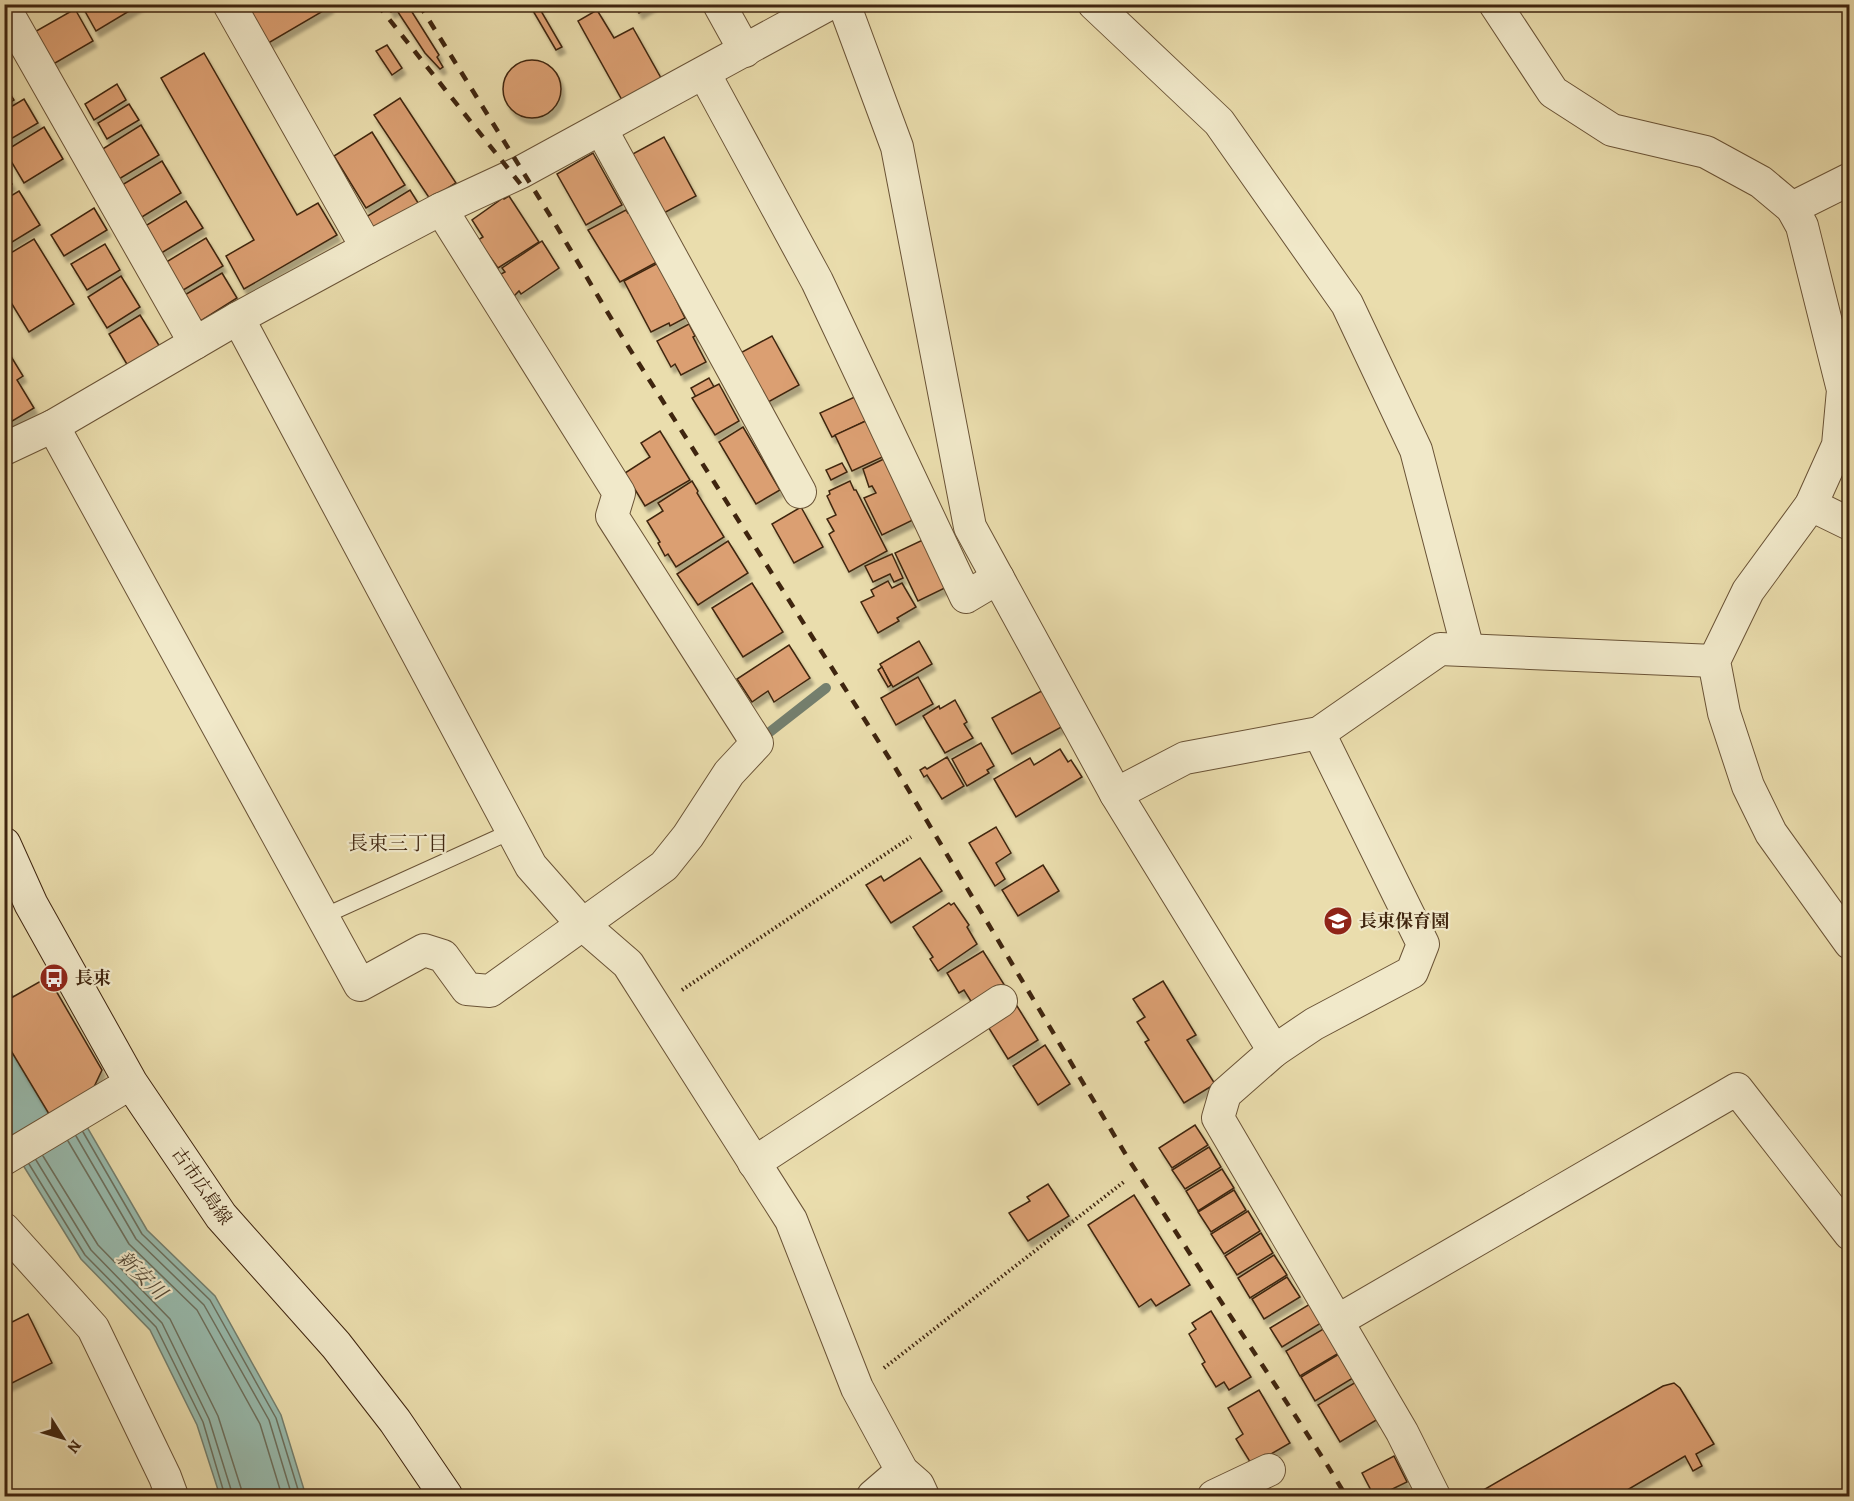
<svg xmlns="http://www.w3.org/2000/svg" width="1854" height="1501" font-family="Alegreya,'Noto Serif JP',serif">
<defs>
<filter id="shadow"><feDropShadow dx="3.5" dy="6" stdDeviation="1.5" flood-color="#0004"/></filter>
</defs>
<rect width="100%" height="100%" fill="#eaddad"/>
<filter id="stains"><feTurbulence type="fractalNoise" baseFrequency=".00333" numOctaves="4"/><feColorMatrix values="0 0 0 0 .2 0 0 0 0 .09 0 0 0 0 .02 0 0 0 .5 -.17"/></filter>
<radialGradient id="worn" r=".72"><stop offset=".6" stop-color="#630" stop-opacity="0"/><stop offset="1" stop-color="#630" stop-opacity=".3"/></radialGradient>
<polygon fill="#98bbae" stroke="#747f6e" stroke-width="1.5" points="4,980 45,1055 147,1230 215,1296 281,1415 306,1496 220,1496 197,1425 150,1330 81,1259 5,1136"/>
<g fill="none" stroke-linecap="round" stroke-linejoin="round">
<g stroke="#6c705e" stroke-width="1.5">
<polyline points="83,1132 142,1234 210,1300 276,1418 300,1496"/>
<polyline points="76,1136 136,1239 204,1305 269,1420 292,1496"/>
<polyline points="68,1141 129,1244 197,1310 260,1424 282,1496"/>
<polyline points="43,1156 98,1245 170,1319 218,1416 241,1488 242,1496"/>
<polyline points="36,1160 91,1250 162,1323 209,1419 233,1496"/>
<polyline points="29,1164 85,1255 156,1327 203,1422 225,1496"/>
</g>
<polyline stroke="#747f6e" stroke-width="10" points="762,738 826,688"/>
</g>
<g fill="#db9f72" stroke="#3f250f" stroke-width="1.5" filter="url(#shadow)">
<polygon points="81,4 141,4 96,31"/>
<polygon points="265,4 329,4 330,7 265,45 247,15"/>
<polygon points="387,4 407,4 439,55 437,57 443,67 440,69 425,53 396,9 391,12"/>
<polygon points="529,4 537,4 562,47 556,50"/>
<polygon points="634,4 654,4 639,13"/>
<polygon points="75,9 93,41 50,66 31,34"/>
<polygon points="597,10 614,38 633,28 661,78 622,100 578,21"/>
<polygon points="387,45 402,68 392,75 376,51"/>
<polygon points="204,53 297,215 318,203 337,235 244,289 226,256 254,240 161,78"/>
<circle cx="532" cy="89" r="29"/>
<polygon points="117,84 126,100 94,120 85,104"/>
<polygon points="4,85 14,100 4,106"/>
<polygon points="400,98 456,183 430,199 374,115"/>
<polygon points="24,99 38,123 4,143 4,111"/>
<polygon points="129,104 139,120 107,139 98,123"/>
<polygon points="141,125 159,155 119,179 101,150"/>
<polygon points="44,127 63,159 24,183 5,151"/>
<polygon points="372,132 405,185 366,208 334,156"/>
<polygon points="664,137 696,196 660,215 629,156"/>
<polygon points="593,153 622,205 586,225 557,174"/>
<polygon points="162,161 181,193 137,220 117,188"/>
<polygon points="4,172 12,184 4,189"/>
<polygon points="410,190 420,206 376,233 366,217"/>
<polygon points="19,191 40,225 4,247 4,200"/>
<polygon points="509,196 539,242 498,268 478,240 483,237 472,220 503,198 504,199"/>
<polygon points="186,201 203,228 158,255 142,228"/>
<polygon points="94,208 107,230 64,256 51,235"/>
<polygon points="626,210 628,213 630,212 657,262 620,282 588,230"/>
<polygon points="206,238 223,266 180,292 163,264"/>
<polygon points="34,239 74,304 29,332 4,291 4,257"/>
<polygon points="542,241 559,268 521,294 519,291 514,296 499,275 505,272 502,268"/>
<polygon points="105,244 120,270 87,290 71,264"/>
<polygon points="658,263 685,318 670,326 669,323 651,332 624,281"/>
<polygon points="222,273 237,298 199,322 183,296"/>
<polygon points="121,276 140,307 107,328 88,297"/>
<polygon points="140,315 160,347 128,366 109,334"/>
<polygon points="689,324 695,336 693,337 706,362 681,375 675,364 671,367 657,341"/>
<polygon points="772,336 799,385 761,406 733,357"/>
<polygon points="4,345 23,376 17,380 34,408 4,426"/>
<polygon points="709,378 714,387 696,397 691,388"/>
<polygon points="719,384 739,421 715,435 692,398"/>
<polygon points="859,395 870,419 832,437 820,413"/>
<polygon points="870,419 887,455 852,471 835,435"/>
<polygon points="743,427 780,490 756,504 719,442"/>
<polygon points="660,431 690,480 645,506 625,473 650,457 641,443"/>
<polygon points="890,456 917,518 882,535 864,498 876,493 872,486 869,487 863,469"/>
<polygon points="842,463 847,472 831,480 826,470"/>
<polygon points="692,481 698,491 697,493 724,537 676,567 668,554 665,556 658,543 660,542 647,521 663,511 658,503"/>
<polygon points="850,481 854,490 856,490 887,551 849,572 829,534 834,531 827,519 836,515 827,496 830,494 829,491"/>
<polygon points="801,507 823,547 794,563 772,524"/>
<polygon points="927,538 949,586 918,601 895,553"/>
<polygon points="728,541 748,573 698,605 677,574"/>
<polygon points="892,554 903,578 894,582 890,574 873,582 865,566"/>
<polygon points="888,581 892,588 902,583 916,607 897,618 899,621 878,633 861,602 874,596 871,590"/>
<polygon points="752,583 783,632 743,657 712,608"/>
<polygon points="919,641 932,664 893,687 880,664"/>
<polygon points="789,645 810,678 774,702 768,691 752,702 737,679"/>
<polygon points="882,667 891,685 888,687 878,670"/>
<polygon points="918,677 933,704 896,725 881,698"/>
<polygon points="1047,688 1067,724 1012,754 992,718"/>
<polygon points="955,700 967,722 964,724 973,738 945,753 923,716 939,706 940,709"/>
<polygon points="981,743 994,766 987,770 989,773 967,786 952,759"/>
<polygon points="1060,749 1068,762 1071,760 1082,777 1016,817 994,779 1030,758 1034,765"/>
<polygon points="947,757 964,786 942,799 927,775 924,777 920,770 925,767 927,769"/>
<polygon points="996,827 1011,853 996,863 1005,879 995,886 969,843"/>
<polygon points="920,858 942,891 891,923 866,885 881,876 884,881"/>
<polygon points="1043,865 1059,891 1018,916 1002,890"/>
<polygon points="949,903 951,905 954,903 969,925 967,927 977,944 938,971 930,959 933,957 913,927"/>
<polygon points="983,951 1005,986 974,1006 964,990 959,993 947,973"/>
<polygon points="48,977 102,1070 93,1089 49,1114 4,1039 4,1002"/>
<polygon points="1163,981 1196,1035 1187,1040 1215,1084 1184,1103 1145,1042 1149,1040 1137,1022 1145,1017 1133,999"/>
<polygon points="1017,1006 1038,1040 1008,1059 987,1025"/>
<polygon points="1045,1045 1070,1084 1038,1105 1013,1066"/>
<polygon points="1195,1125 1208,1145 1172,1168 1159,1148"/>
<polygon points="1209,1147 1221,1167 1185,1189 1172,1170"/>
<polygon points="1222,1169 1234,1188 1198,1211 1186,1191"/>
<polygon points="1048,1184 1069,1216 1028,1241 1009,1213 1030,1201 1027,1197"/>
<polygon points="1234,1190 1246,1210 1211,1232 1198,1212"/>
<polygon points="1134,1195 1190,1285 1156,1306 1151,1299 1139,1307 1088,1225"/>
<polygon points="1248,1211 1260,1231 1224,1254 1211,1234"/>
<polygon points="1261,1233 1273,1253 1237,1275 1225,1256"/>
<polygon points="1274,1255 1287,1275 1250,1298 1238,1278"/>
<polygon points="1287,1277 1300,1297 1264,1319 1252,1299"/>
<polygon points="1310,1304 1321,1323 1282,1347 1270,1328"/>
<polygon points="1211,1311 1251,1377 1229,1390 1224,1382 1216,1387 1202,1364 1205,1362 1189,1334 1196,1329 1192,1323"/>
<polygon points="28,1314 52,1363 4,1387 4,1326"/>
<polygon points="1325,1328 1339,1353 1300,1376 1286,1351"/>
<polygon points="1339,1354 1353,1378 1315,1401 1301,1377"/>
<polygon points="1356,1382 1378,1419 1340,1442 1318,1405"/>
<polygon points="1674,1383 1680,1388 1714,1444 1696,1454 1702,1466 1693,1471 1685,1456 1617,1496 1473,1496 1663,1386"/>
<polygon points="1259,1390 1290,1443 1252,1465 1236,1439 1243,1434 1228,1408"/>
<polygon points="1394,1456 1407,1482 1378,1496 1374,1496 1362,1473"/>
</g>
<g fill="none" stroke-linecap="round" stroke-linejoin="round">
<g stroke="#6a5336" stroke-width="17">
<polyline id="service" points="322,917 512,831"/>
</g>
<g stroke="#6a5336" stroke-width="34">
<g id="minor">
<polyline points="229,4 367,248"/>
<polyline points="719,4 745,51"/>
<polyline points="844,4 897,147 970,527 1116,794 1274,1051"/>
<polyline points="1094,4 1219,122 1347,304 1416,450 1468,650"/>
<polyline points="1495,4 1553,92 1612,130 1706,152 1761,182 1792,208 1802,226 1843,390 1838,445 1811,505 1748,591 1714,661 1724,713 1748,786 1771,833 1850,943"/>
<polyline points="4,7 195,343"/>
<polyline points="704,73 817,281 966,597 998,578"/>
<polyline points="601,129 800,492"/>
<polyline points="1792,208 1850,179"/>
<polyline points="238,318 531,866 583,925 628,964 791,1220 857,1388 902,1471 918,1485 923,1496"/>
<polyline points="53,426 360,985 424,950 443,956 467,989 490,991 664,866 688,836 729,773 757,743 612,516 619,493 441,209"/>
<polyline points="4,449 53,426 238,318 367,248 441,209 521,172 829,4"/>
<polyline points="1811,505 1850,524"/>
<polyline points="1319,733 1423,944 1412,972 1314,1024 1274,1051 1225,1094 1218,1118 1402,1432 1434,1496"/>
<polyline points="1116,794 1185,758 1319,733 1440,649 1714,661"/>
<polyline points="4,1159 131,1083"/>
<polyline points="754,1163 1001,1001"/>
<polyline points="4,1229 93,1328 165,1477 172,1496"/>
<polyline points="1337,1321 1737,1089 1850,1234"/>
<polyline points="873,1496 902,1471"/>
<polyline points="1214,1496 1269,1470"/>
</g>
</g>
<g stroke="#3f250f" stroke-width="35">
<polyline id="secondary" points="4,844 31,904 131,1083 221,1216 336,1345 395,1421 446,1496"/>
</g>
<g stroke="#3f250f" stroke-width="4" stroke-dasharray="1.5 3" stroke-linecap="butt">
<polyline points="682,990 911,837"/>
<polyline points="884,1368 1125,1181"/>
</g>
<use href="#service" stroke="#f1e9ca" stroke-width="15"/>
<use href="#minor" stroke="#f1e9ca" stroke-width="32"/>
<use href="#secondary" stroke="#f1e9ca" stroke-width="33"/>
<g stroke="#3f250f" stroke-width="4.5" stroke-dasharray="10 10" stroke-linecap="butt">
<polyline points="377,4 522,186"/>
<polyline points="419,4 554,222 624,340 896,769 1129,1160 1326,1463 1346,1496"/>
</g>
</g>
<defs>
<g id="school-disc" transform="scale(1.5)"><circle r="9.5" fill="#8f2418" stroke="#f1e9ca"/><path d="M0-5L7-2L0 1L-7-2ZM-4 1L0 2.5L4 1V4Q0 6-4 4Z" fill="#fff"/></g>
<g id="bus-disc" transform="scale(1.5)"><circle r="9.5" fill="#8f2418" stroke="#f1e9ca"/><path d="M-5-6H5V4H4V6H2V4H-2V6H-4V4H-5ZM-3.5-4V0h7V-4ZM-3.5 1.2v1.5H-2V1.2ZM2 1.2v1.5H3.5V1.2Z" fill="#fff"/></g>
</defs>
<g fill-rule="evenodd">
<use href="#school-disc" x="1338" y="921"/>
<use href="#bus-disc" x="54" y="978"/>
</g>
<g text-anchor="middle" stroke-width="4.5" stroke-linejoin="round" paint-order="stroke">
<g font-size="18" font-weight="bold" fill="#3f250f" stroke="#f1e9ca" text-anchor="start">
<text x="1359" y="927">長束保育園</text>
<text x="75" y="984">長束</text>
</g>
<g font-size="18" fill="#3f250f" stroke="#f1e9ca">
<text transform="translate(202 1186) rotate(55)" y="6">古市広島線</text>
</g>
<g font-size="20" fill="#3f250f" stroke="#f1e9ca">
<text x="398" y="850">長束三丁目</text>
</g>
<g font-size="20" font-style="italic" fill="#554a37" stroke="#f1e9ca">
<text transform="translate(142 1275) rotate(44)" y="7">新安川</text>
</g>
</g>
<rect width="1854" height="1501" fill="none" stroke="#eaddad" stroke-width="24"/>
<rect x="6" y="6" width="1842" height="1489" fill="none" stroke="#3f250f" stroke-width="3"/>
<rect x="12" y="12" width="1830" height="1477" fill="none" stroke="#3f250f" stroke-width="1.5"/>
<g transform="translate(63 1438) rotate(127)" stroke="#f1e9ca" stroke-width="4.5" paint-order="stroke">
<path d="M0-4.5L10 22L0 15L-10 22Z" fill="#3f250f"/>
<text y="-9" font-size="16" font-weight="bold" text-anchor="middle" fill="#3f250f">N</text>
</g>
<rect width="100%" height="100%" filter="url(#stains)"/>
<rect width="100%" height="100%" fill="url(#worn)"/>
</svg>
